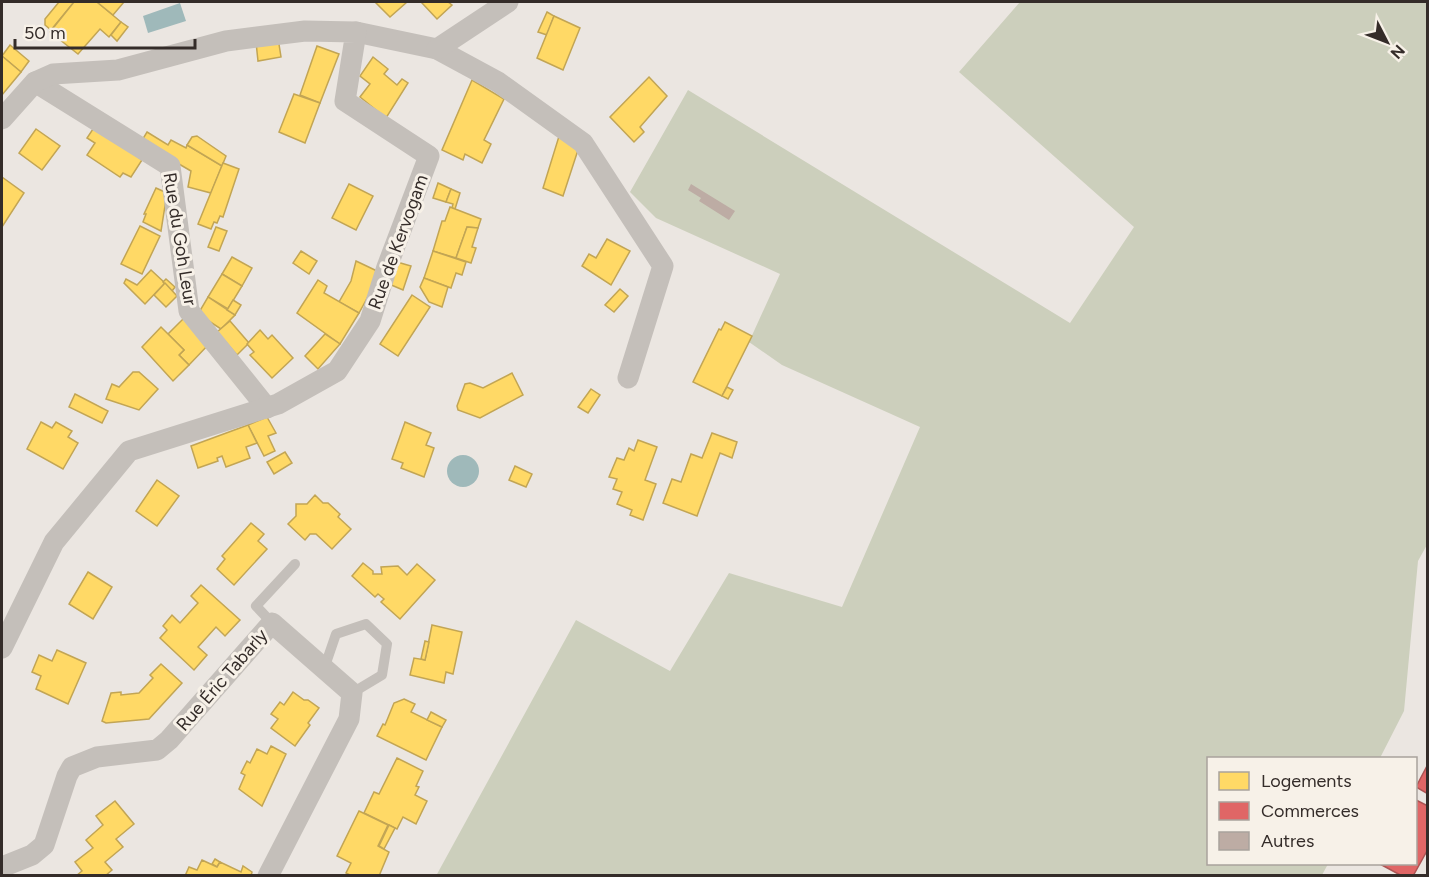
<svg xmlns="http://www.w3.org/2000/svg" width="1429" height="877" font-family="Figtree,sans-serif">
<rect width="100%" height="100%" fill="#ebe6e1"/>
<polygon fill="#cccfbc" points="1020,2 1427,2 1428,543 1418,561 1404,711 1380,758 1208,758 1208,864 1328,864 1322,875 436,876 576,620 670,671 729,573 842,607 920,427 782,365 749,342 780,274 656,218 630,192 688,90 1070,323 1134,227 959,72"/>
<g fill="#9fb9ba">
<polygon points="180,3 186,21 148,33 143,16"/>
<circle cx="463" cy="471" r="16"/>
</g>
<g fill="#ffd966" stroke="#c2a554" stroke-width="1.5">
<polygon points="59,2 74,2 51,30 45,25 45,19"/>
<polygon points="74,2 97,2 121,22 109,37 100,29 78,54 50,32"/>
<polygon points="97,2 124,2 113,15"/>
<polygon points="375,2 407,2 390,17"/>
<polygon points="423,2 448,2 452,5 437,19 422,3"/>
<polygon points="547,12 554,16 547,35 538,32"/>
<polygon points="554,16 580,28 563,70 537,58"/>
<polygon points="121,22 128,27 117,41 111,35"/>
<polygon points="278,38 281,57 258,61 256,42"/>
<polygon points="10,45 29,61 21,72 2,56"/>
<polygon points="317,46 339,54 320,103 300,95"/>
<polygon points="2,56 21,72 2,95"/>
<polygon points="373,57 388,69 384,74 397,85 402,79 408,83 386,118 360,97 370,84 360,76"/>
<polygon points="649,77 667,96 640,127 644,132 634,142 610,117"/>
<polygon points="472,80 504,99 484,140 491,144 482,163 465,154 463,160 442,150"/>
<polygon points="294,94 320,103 305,143 279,132"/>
<polygon points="95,126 142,160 131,177 123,173 120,177 87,155 95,143 87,138"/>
<polygon points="36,129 60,146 42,170 19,153"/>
<polygon points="147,132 168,145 171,140 186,148 187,145 222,166 211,193 188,187 191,171 141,142"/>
<polygon points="560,133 578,150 563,196 543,188"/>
<polygon points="197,136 226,156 222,166 187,145 192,137"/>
<polygon points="223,163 239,169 223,217 220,216 217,223 214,222 211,229 198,224"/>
<polygon points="2,177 24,193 2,227"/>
<polygon points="438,183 451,189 446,202 433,198"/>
<polygon points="349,184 373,196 356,230 332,218"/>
<polygon points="156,188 167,193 161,231 143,222 146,214 144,214"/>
<polygon points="451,189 460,193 455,209 452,208 453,204 446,202"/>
<polygon points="450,207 481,219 478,228 467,227 456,258 433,251 442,221 445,221"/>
<polygon points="140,226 160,236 142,274 121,264"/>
<polygon points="216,227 227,231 219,251 208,247"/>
<polygon points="467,227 478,228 472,247 476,248 471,263 456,258"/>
<polygon points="607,239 630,251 611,285 582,266 589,254 596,258"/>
<polygon points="301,251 317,261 309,274 293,263"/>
<polygon points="433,251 466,262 462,275 456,273 451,288 424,278"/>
<polygon points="232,257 252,268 242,286 222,274"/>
<polygon points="356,261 377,271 371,291 359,313 339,302 351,281"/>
<polygon points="397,262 411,266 403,290 389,284"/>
<polygon points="151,270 165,283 145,304 124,283 126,279 137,285"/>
<polygon points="222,274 242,286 228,309 208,297"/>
<polygon points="424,278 448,287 442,307 429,302 420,287"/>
<polygon points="166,279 175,287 172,291 163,282"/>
<polygon points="318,280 327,286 324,293 359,313 340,344 297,313"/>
<polygon points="165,283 177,296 166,307 154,295"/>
<polygon points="620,289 628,296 614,312 605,305"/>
<polygon points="412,295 430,307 398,356 380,344"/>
<polygon points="208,297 235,315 221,329 198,314"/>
<polygon points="233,300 241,305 235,315 227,310"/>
<polygon points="186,316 210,343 189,365 179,355 184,350 168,334"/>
<polygon points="230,321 249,343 237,355 217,332"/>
<polygon points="725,322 752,336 722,396 693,382 719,329 721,330"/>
<polygon points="161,327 184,350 179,355 189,365 173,381 142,347"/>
<polygon points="260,330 268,339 272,335 293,358 272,378 250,355 254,352 247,344"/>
<polygon points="325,334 340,344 318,369 305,356"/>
<polygon points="133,372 139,372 158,389 139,410 106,399 112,384 119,387"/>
<polygon points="512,373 523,395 480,418 458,410 457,406 465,384 470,383 483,388"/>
<polygon points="727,387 733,390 728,399 722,396"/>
<polygon points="591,389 600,395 588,413 578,407"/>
<polygon points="75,394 108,411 102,423 69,407"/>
<polygon points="267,417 276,433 268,436 275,451 264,456 248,425"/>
<polygon points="41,422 52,428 56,422 72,431 68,437 78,443 63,469 27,449"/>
<polygon points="405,422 431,433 426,445 434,448 424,477 401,468 403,463 392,459"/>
<polygon points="248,425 257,443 246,447 250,458 226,467 222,456 217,458 218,461 198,468 191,446"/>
<polygon points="712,433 737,442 732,458 720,453 697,516 663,503 672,479 681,482 691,454 702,458"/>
<polygon points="638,440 657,447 645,480 656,484 643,520 630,515 632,510 617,504 622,492 613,489 617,479 609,477 617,458 624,460 629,448 634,451"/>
<polygon points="285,452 292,463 274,474 267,462"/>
<polygon points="515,466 532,474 526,487 509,480"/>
<polygon points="157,480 179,496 157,526 136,511"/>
<polygon points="315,495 323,503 328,503 340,514 338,517 351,529 332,549 316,534 310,534 305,540 288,524 296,516 296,504 307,504"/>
<polygon points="251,523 264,534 258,541 267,549 234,585 217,569 225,559 222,556"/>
<polygon points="363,563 373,571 373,574 382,574 381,567 398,566 407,575 417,564 435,580 400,619 381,602 384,599 378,594 375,597 352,576"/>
<polygon points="88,572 112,587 93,619 69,604"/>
<polygon points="201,585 240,620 225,636 216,627 198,647 207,655 194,670 160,638 167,630 163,626 172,615 180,623 198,603 191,596"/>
<polygon points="432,625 462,632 453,674 446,672 444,683 410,675 414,658 425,660"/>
<polygon points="425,641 429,642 425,660 421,659"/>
<polygon points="57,650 86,663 68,704 36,689 41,676 32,672 39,655 52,661"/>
<polygon points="161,664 182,683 149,719 106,723 102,721 111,693 121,692 121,695 139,693 153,678 150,675"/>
<polygon points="293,692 304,700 308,700 319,708 308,723 310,725 295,746 271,728 278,719 271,714 280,702 284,705"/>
<polygon points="404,699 415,704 411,712 442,727 426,760 377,736 383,724 385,725 394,703"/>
<polygon points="431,712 446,720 442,727 427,720"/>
<polygon points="271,746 286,754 262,806 239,789 245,775 241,773 247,761 250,763 257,749 267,754"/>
<polygon points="397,758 423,771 416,786 419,787 415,795 427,801 416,824 403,817 397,829 364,813 374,792 379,794"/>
<polygon points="115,801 134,824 116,839 123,847 105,862 112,870 105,876 76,876 82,871 75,862 93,848 86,840 103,825 96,816"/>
<polygon points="359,811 388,825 378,846 389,852 379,876 352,876 346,873 351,863 337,856"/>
<polygon points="389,825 395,828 384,849 379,846"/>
<polygon points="215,859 220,862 217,867 212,864"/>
<polygon points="202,860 217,867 220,862 241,872 243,866 252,872 251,876 185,876 189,867 197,870"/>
</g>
<g fill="#e06666" stroke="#ac5554" stroke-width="1.5">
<polygon points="1428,764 1428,794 1416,787"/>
<polygon points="1416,800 1428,806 1428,849 1413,876 1402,876 1380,864 1416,864"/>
</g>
<polygon fill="#bdaca4" points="691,184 735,211 729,220 699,201 701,198 688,190"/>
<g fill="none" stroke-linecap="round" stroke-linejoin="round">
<g stroke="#c4bfba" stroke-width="10">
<polyline points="272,623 256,606 295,564"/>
<polyline points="324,669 336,634 366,624 387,644 382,675 352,693"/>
</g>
<g stroke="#c4bfba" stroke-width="21">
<polyline points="356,32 437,49 498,82 583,143 663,266 628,378"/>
<polyline points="437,49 508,2"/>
<polyline points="35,82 170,166 189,311 267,408"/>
<polyline points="2,119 35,82 53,74 118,70 226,41 305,31 356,32 345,101 429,156 387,267 370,321 337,371 278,404 129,451 54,542 2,648"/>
<polyline points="2,867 32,855 44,845 67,776 72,767 97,757 157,750 169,740 272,623 352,693 349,719 268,876"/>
</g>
</g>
<g text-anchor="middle" stroke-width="6" stroke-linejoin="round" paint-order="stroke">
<g font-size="18" fill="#342c29" stroke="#f7f1e8">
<text transform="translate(180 239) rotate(81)" y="6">Rue du Goh Leur</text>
<text transform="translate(398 242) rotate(-70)" y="6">Rue de Kervogam</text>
<text transform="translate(222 680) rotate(-49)" y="6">Rue Éric Tabarly</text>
</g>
</g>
<rect width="1429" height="877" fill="none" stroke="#342c29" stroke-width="6"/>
<rect x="1207" y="757" width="210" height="108" fill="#f7f1e8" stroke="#a9a29c" stroke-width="1.5"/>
<rect x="1219" y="772" width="30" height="18" fill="#ffd966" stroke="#a9a29c" stroke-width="1.5"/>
<text x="1261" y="787" font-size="18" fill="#342c29">Logements</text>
<rect x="1219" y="802" width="30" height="18" fill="#e06666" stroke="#a9a29c" stroke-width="1.5"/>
<text x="1261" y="817" font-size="18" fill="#342c29">Commerces</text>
<rect x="1219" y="832" width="30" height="18" fill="#bdaca4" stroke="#a9a29c" stroke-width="1.5"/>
<text x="1261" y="847" font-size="18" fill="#342c29">Autres</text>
<g transform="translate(1387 42) rotate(132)" stroke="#f7f1e8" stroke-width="4.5" paint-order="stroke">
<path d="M0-4.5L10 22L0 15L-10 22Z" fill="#342c29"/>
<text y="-9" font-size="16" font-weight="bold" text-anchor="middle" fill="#342c29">N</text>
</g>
<path d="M15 39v9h180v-9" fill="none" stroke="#342c29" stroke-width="3"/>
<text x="24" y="39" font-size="18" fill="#342c29" stroke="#f7f1e8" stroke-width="4.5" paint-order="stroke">50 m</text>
</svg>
